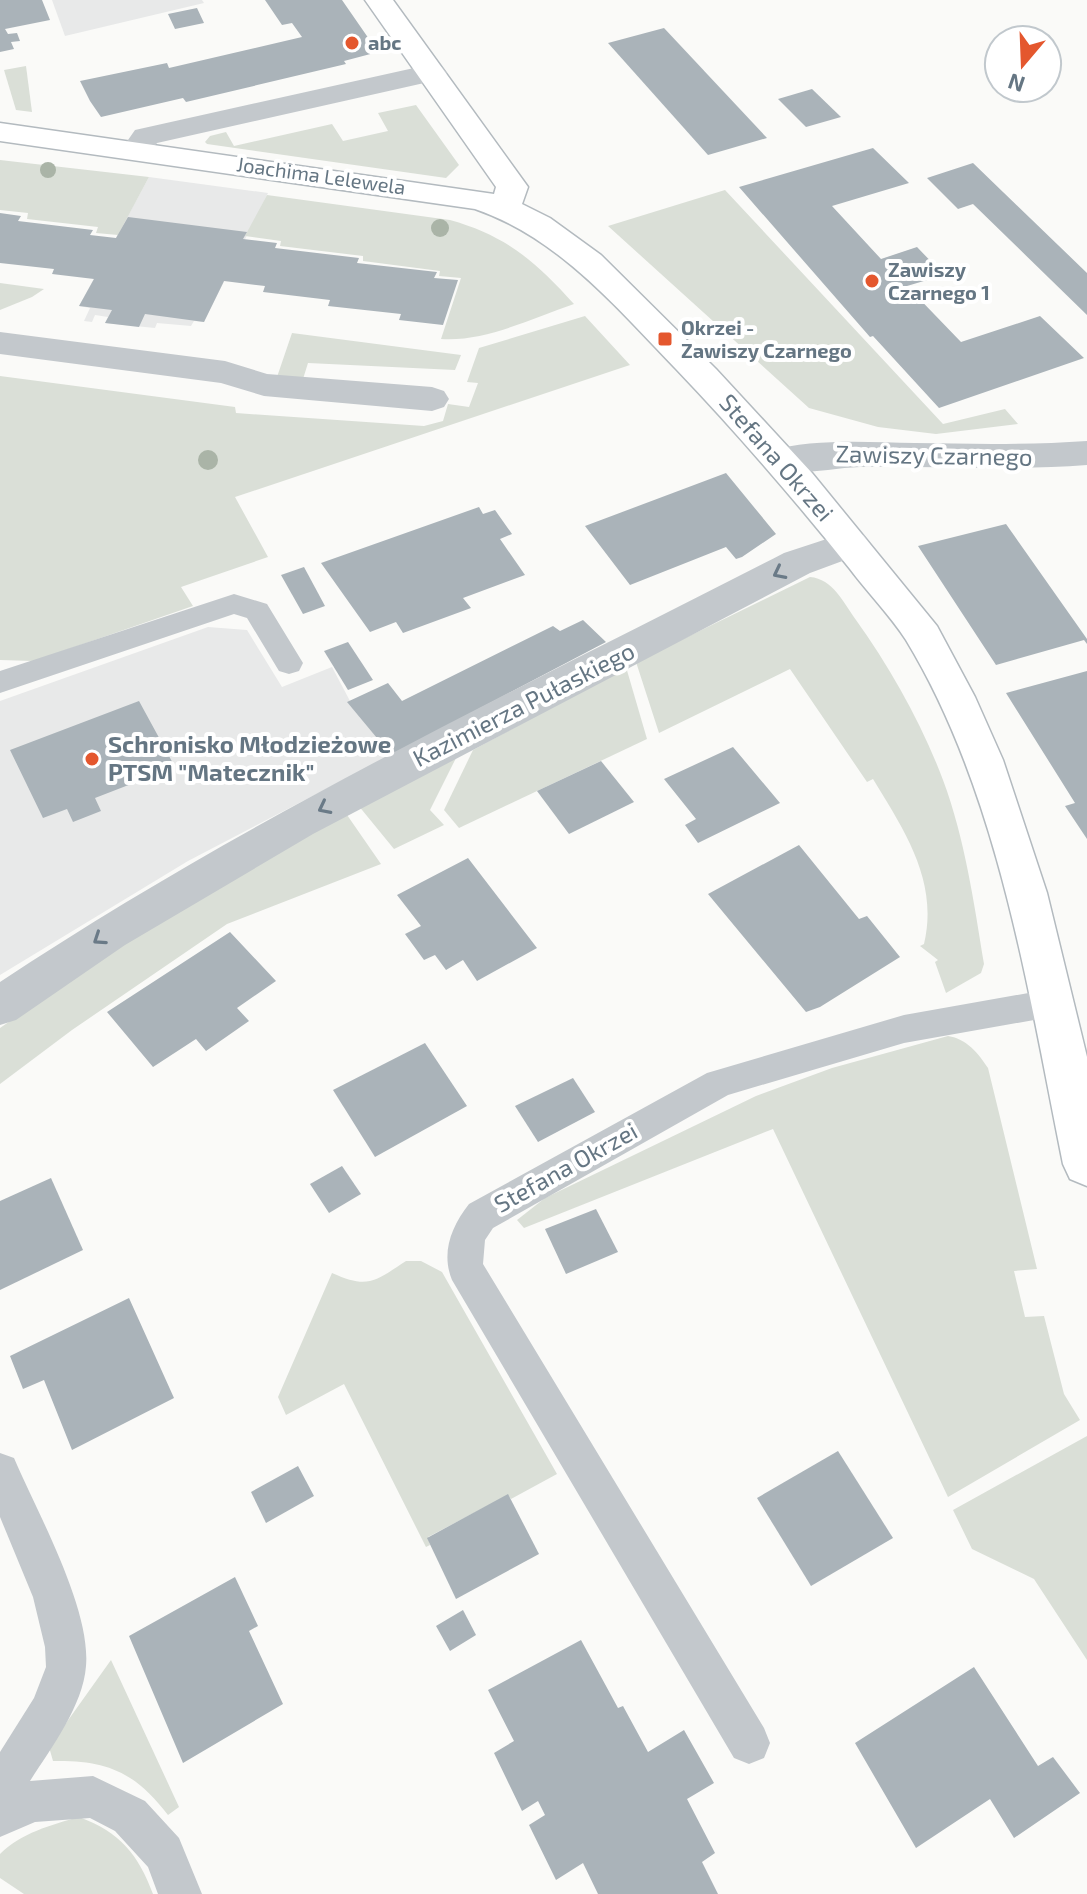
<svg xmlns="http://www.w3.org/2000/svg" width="1087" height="1894" font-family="'Exo 2',sans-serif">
<rect width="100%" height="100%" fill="#fafaf8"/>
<g fill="#e8e9e9">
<polygon points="52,0 202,0 204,3 65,36"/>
<polygon points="149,177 268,193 204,322 194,321 191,326 157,323 155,328 105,323 108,317 95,315 92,322 84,321 90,308 79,306"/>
<polygon points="208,627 247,630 282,687 332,667 350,701 348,703 391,755 188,861 0,975 0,701"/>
</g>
<g fill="#dadfd7">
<polygon points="26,66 32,112 16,110 4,70"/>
<polygon points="416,105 459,165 446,178 207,144 205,142 210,136 226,132 234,146 332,124 343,141 388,131 378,113"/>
<polygon points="0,160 149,177 118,235 96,233 98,227 27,219 28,213 0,210"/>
<polygon points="725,190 943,424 1005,409 1018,424 936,434 878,427 809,408 608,226"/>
<path d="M267 195 450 220C507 236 536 262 574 304 532 318 486 342 441 339L461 278 439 276 440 271 363 261V256L280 246 281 241 245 236Z"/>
<polygon points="0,283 44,289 32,297 0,310"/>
<polygon points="585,316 630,365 235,497 268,557 181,587 193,606 34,661 0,660 0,376 235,407 236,413 424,426 443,421 448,404 469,407 478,383 467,382 479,348"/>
<polygon points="292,333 461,355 455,370 308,363 303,379 277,377"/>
<path d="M810 577C833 579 843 602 856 620 891 669 922 724 943 780 965 839 974 903 984 964L981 973 946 993 935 962 938 960 920 946 924 944C939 881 904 830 873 779L867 782 790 669 659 733 636 662Z"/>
<polygon points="626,667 647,739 459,828 444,810 473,750"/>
<polygon points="458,754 430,810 444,825 394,849 358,805"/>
<polygon points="345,812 381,864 227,924 72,1030 0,1084 0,1028 171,910"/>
<path d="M948 1036C967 1039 978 1053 988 1068L1037 1269 1014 1271 1025 1317 1044 1316 1064 1394 1080 1420 948 1497 773 1129 524 1228 517 1220 545 1198 756 1096 832 1068Z"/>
<path d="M406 1261H421L442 1272 557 1474 511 1499 508 1495 428 1537 430 1545 426 1547 344 1384 286 1415 278 1397 332 1273C368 1289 374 1282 406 1261Z"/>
<polygon points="1087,1436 1087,1660 1034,1579 972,1549 953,1510"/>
<path d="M111 1660 179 1807 168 1815C135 1772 107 1760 53 1761L49 1747Z"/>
<path d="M79 1817C120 1832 138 1854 153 1894H24L0 1878V1854C21 1833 51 1825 79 1817Z"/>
</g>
<g fill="#aab3b9">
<polygon points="0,0 42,0 50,20 5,29 8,34 17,33 20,41 11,42 14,49 0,52"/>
<polygon points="265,0 342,0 378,52 344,61 346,64 186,102 183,98 101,117 90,101 80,81 167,63 169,68 302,37 292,23 282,25"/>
<polygon points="197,8 204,23 175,29 168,14"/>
<polygon points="664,28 767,138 708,155 608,43"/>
<polygon points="812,89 841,117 806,127 778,99"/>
<polygon points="873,148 909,183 832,206 881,259 917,247 944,275 907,286 961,342 1040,316 1084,358 939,408 873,336 870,337 739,187"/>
<polygon points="973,163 1087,273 1087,315 973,204 958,209 927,178"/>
<polygon points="0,213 21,216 18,221 93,230 90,235 116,238 128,217 247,232 243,239 277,243 275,248 359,258 357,263 437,272 434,278 458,280 443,325 399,320 401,314 328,306 330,300 263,292 265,286 224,281 204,322 145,314 139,327 105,323 112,310 79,306 94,279 52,274 54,269 0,263"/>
<polygon points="726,473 776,534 742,557 736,559 726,547 630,585 585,526"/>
<polygon points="479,507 483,514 495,510 512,534 500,539 525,575 463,598 471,608 403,633 396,622 370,632 321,563"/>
<polygon points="1006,524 1087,639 1087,644 1084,640 996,665 918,546"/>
<polygon points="304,567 325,606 303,614 281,575"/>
<polygon points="583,620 606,642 391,755 347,702 388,683 402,701 553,626 560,631"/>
<polygon points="348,642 373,680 348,690 324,651"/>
<polygon points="1087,671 1087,839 1065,806 1075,803 1006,693"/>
<polygon points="139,701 175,767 95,798 101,811 73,822 67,809 43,818 10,750"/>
<polygon points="733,747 780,803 698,843 685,825 696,819 664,779"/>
<polygon points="601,761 634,802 569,834 537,791"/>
<polygon points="799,845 859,919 867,916 900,957 820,1007 806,1012 708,894"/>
<polygon points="468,858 537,948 477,981 463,960 446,970 435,955 424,960 405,934 421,926 397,895"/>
<polygon points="230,932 276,981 237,1008 249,1021 206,1051 196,1039 153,1067 107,1012"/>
<polygon points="425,1043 467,1106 375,1157 333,1090"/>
<polygon points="573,1078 595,1112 538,1142 515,1106"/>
<polygon points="342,1166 361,1194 329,1213 310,1184"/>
<polygon points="51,1178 83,1250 0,1290 0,1201"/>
<polygon points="596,1209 618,1252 566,1274 545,1229"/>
<polygon points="129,1298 174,1398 72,1450 44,1380 23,1389 10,1356"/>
<polygon points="838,1451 893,1538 811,1586 757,1498"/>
<polygon points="298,1466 314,1496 266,1523 251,1492"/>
<polygon points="508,1494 539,1554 456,1599 427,1538"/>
<polygon points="235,1577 258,1626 249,1631 283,1704 183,1763 129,1636"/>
<polygon points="463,1610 476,1635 450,1651 436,1626"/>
<polygon points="581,1640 618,1708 623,1706 648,1752 684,1730 714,1783 687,1799 715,1853 702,1862 718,1894 598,1894 583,1863 556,1880 529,1825 545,1815 538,1801 522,1811 494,1753 514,1741 488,1690"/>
<polygon points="974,1667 1038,1766 1053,1757 1080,1793 1014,1838 990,1799 916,1848 855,1743"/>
</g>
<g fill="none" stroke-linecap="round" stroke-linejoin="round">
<g stroke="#b3babf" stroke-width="3">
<path id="secondary" d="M365 0H393L528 187 522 204 550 218 601 255 716 369 812 473 937 626 975 697 1003 760 1047 893 1087 1057V1186L1070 1179 1063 1164C1028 991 999 793 906 640 890 615 868 593 850 569 795 500 737 433 676 369 616 307 559 238 475 209L0 141V123L494 194 496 187Z"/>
</g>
<g fill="#c3c8cc" fill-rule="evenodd">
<polygon points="234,594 267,604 303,663 299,671 289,674 279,671 247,618 234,614 0,693 0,671"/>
<path d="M1051 989 1063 993 1067 1003 1063 1013 1051 1017 904 1043 728 1095 493 1228 485 1240 483 1264 764 1728 770 1743 764 1758 749 1764 734 1758 452 1280C441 1253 451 1227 469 1204L707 1073 904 1015Z"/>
<path d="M0 1453 14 1458C37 1512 91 1608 86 1666 83 1706 51 1748 30 1781L93 1776 145 1801 179 1838 202 1894H158L148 1867 115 1831 90 1818 35 1822 0 1837V1752L34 1698 46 1667 45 1647 33 1597 0 1517Z"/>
</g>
<g fill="#c3c8cc" fill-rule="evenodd">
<polygon points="432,64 442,67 447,73 442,79 157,143 147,157 136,159 125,157 121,150 135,130"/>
<polygon points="0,332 225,361 267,374 432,387 444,391 449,399 444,407 432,411 264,396 221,383 0,354"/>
<path d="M1087 441V465C1011 471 936 466 860 467 831 468 796 477 768 469L763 460 768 451C814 438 868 442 915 443 973 444 1030 445 1087 441Z"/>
<path d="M851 531 864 535 870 544 864 553 810 573 313 834 125 945 16 1020 0 1025V982C248 817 519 689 784 553Z"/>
</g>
<use href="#secondary" fill="#fff" fill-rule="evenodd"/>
</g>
<g fill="#aab4a7">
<circle cx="48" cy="170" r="8"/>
<circle cx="440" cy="228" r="9"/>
<circle cx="208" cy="460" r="10"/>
</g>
<defs><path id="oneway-chevron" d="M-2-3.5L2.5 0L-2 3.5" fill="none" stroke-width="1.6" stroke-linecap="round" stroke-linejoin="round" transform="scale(2)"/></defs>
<g stroke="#6a7a87">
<use href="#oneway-chevron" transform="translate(779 573) rotate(153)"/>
<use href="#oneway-chevron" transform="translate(324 808) rotate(153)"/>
<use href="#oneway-chevron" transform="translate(99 939) rotate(146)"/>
</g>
<g fill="#e4572e" stroke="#fff" stroke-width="3">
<circle cx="352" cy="43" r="8"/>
<circle cx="872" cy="281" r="8"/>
<rect x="657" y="331" width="16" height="16" rx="4"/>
<circle cx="92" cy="759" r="8"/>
</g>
<g text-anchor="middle" stroke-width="8" stroke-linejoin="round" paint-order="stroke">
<g font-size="20" font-weight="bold" fill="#657683" stroke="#fff" text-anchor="start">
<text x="368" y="50">abc</text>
<text x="888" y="277">Zawiszy<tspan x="888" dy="23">Czarnego 1</tspan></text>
<text x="681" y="335">Okrzei -<tspan x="681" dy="23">Zawiszy Czarnego</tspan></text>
</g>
<g font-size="20" fill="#657683" stroke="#fff">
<text transform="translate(321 176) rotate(8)" y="7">Joachima Lelewela</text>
</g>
<g font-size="24" fill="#657683" stroke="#fff">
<text transform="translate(934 456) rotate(1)" y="8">Zawiszy Czarnego</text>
<text transform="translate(776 458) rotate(49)" y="8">Stefana Okrzei</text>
<text transform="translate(524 705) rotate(-27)" y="8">Kazimierza Pułaskiego</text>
<text transform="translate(566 1168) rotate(-29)" y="8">Stefana Okrzei</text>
</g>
<g font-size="24" font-weight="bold" fill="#657683" stroke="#fff" text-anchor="start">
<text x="108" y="753">Schronisko Młodzieżowe<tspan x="108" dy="28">PTSM "Matecznik"</tspan></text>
</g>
</g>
<g transform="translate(1023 64) rotate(199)"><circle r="38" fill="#ffffff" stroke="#c1c8cd" stroke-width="2"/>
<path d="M0-6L14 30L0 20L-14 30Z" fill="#e4572e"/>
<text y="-12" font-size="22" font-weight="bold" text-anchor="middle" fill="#657683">N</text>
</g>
</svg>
